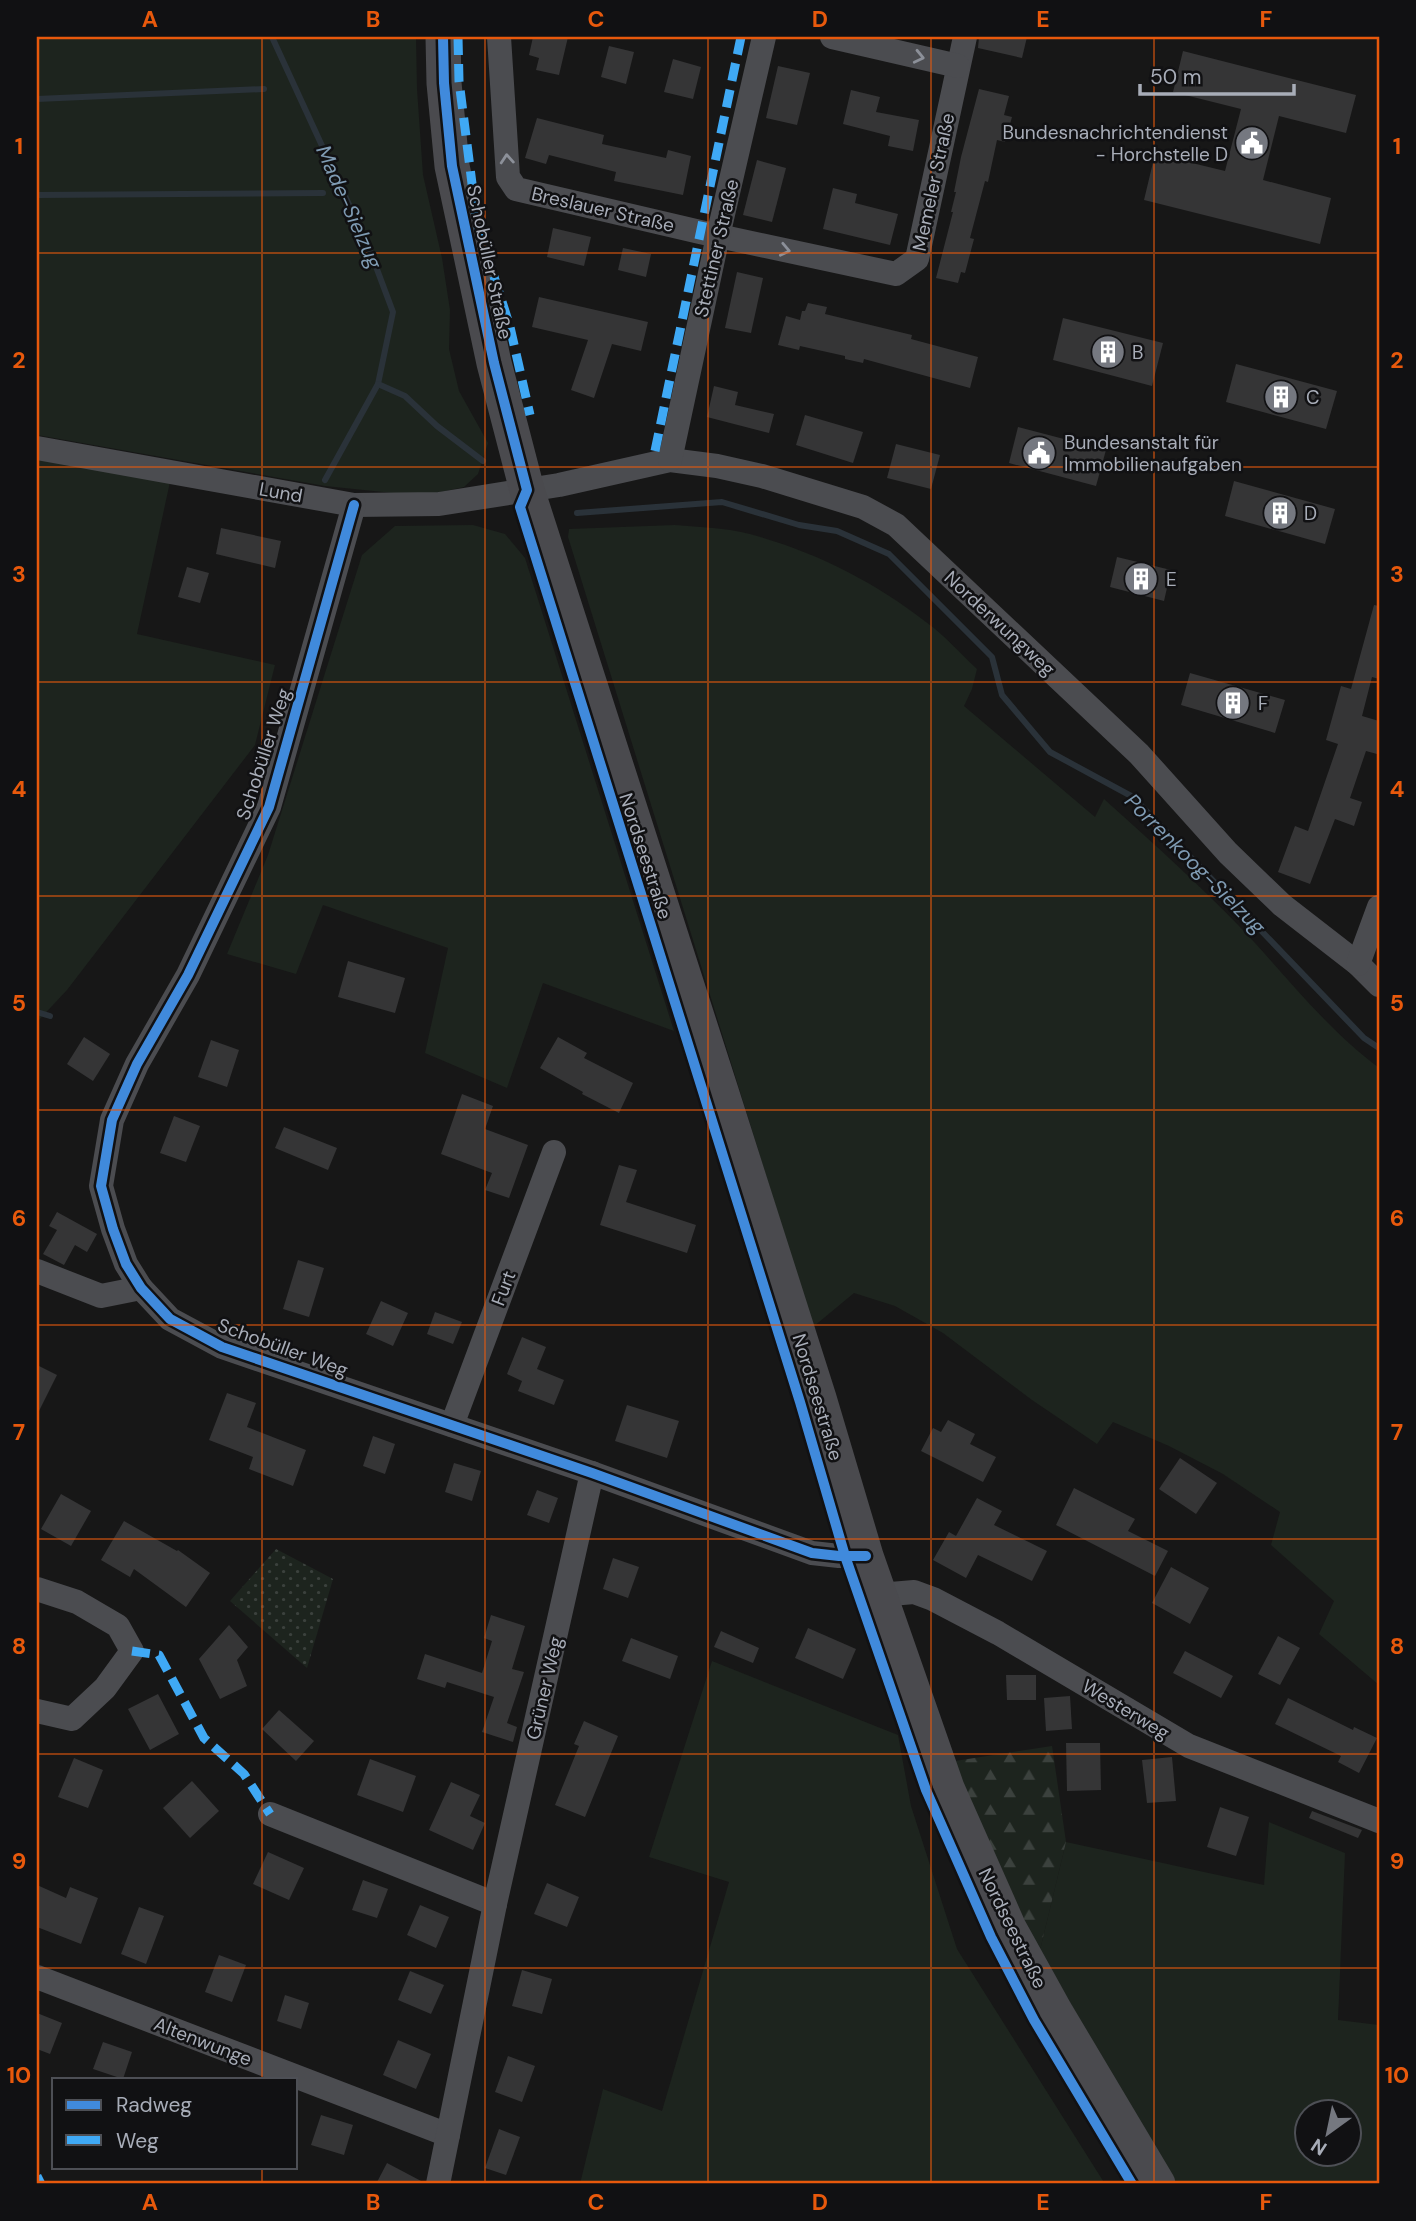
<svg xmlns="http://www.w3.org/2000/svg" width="1416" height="2221" font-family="'DM Sans',sans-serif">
<defs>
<pattern id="forest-firs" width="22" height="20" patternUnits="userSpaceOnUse" patternTransform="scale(1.75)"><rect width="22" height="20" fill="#1d241e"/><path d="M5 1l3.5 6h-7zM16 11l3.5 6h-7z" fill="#3b413d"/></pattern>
<pattern id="park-dots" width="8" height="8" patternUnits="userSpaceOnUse" patternTransform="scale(1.75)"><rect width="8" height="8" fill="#1d241e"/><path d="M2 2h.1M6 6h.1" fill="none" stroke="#3b413d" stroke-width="1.8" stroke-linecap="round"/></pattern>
</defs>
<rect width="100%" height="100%" fill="#171717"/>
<g fill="#1d241e" fill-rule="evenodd">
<polygon points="37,37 416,37 417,89 423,175 442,258 450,310 449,349 459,391 488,443 478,474 464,487 422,496 325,486 37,435"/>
<polygon points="37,458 170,482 137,634 275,665 255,745 67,990 37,1022"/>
<polygon points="473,525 505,534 525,558 674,1031 543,983 507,1088 425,1053 448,948 323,905 296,974 227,954 268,855 362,555 395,526"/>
<path d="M675 525C700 527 726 528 750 534 813 551 874 581 926 622 944 635 960 653 977 669L972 689 964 706 1095 817 1104 799C1155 845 1208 892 1255 943 1296 988 1330 1031 1379 1068V1685L1319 1634 1334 1601 1271 1545 1280 1512 1223 1474 1169 1446 1113 1422 1097 1444 1032 1400 943 1333 895 1306 854 1293 813 1327 568 537 569 529Z"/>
<polygon points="712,1661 898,1735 911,1806 957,1949 1105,2184 580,2184 603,2089 662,2111 729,1882 649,1857"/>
<path d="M1269 1822 1345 1853 1338 2020 1379 2025V2184H1174L1040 1950 1066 1842 1264 1885ZM1308 2112H1350V2154H1308Z"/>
</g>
<polygon fill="url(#forest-firs)" points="1052,1746 1066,1842 1040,1950 988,1851 955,1761"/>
<polygon fill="url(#park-dots)" points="276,1549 333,1579 307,1668 230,1601"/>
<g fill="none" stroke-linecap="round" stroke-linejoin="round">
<g stroke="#2a3239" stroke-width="6">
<polyline points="272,37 369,248 393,312 378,384 325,480"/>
<polyline points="37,99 264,89"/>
<polyline points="37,195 323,193"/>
<polyline points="378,384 405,396 437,426 483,461"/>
<polyline points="577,513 722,502 799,525 837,531 889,554 992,657 1002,695 1050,752 1133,797 1364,1038 1379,1048"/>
<polyline points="37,1012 50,1016"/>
</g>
</g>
<g fill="#353536">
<polygon points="533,37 568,37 559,75 536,70 539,58 529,55"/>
<polygon points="979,37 1027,37 1022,58 978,48"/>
<polygon points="609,46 634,52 626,84 601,77"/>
<polygon points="1183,51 1356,95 1346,133 1279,116 1263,180 1331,198 1320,244 1144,200 1155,154 1225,171 1241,109 1173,92"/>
<polygon points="673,59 701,67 693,99 664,92"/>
<polygon points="778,66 810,73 797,125 766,118"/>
<polygon points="979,89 1009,96 1004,115 1012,117 1005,142 997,140 988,182 985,181 970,238 974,239 965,273 961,272 958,283 936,278 953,212 951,212 956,192 954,192 961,157"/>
<polygon points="851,90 880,97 876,112 919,120 913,151 888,146 890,136 843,124"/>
<polygon points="537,118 604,135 602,144 666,158 668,150 691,156 683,195 614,181 616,172 549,155 546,164 525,158"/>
<polygon points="757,160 786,168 772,222 743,215"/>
<polygon points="833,188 857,194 855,203 898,214 890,245 823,229"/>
<polygon points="553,228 591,237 584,266 547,257"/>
<polygon points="623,248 651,254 646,277 618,270"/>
<polygon points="737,272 763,278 751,333 725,328"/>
<polygon points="539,297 648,322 641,351 612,344 594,398 571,390 588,340 532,327"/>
<polygon points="808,303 827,307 825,314 912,335 911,339 978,357 970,388 864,359 863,363 845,359 845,356 800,346 799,350 778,345 786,316 800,320 802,311 805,311"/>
<polygon points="1063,318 1163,343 1152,386 1053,360"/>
<polygon points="1236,364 1337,391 1326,429 1226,402"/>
<polygon points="714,386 738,392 735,405 774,414 769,433 707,417"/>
<polygon points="805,415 863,432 853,463 796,445"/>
<polygon points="1018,427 1106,450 1096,486 1009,463"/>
<polygon points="896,444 940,455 931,489 887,478"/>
<polygon points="1234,481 1335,509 1325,544 1225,516"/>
<polygon points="221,528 281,541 275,568 216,554"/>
<polygon points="1117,557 1171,570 1164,601 1110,587"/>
<polygon points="187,567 209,573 200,603 178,597"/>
<polygon points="1374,605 1379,606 1379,679 1372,677 1362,716 1379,721 1379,745 1377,754 1366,751 1350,798 1362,802 1354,826 1335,819 1310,884 1278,872 1295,826 1308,831 1338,744 1326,740 1341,686 1351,689"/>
<polygon points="1190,673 1285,700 1275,733 1181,705"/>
<polygon points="348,961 405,978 395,1013 338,997"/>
<polygon points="84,1037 110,1054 93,1081 67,1064"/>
<polygon points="558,1037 587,1053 584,1058 633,1083 619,1113 582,1094 583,1092 540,1068"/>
<polygon points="211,1040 239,1050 227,1087 198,1077"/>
<polygon points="462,1094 493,1106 485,1129 528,1145 509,1198 485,1190 492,1173 441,1154"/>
<polygon points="174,1116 200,1126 186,1162 160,1153"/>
<polygon points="284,1127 337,1148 328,1170 275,1148"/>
<polygon points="619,1165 637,1170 626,1202 696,1225 687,1253 600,1225"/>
<polygon points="57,1212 97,1234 87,1252 75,1245 64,1265 43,1254 57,1230 49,1226"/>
<polygon points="298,1260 324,1268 309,1317 283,1309"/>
<polygon points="381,1301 408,1313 393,1346 366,1334"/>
<polygon points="435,1312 462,1322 453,1344 427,1334"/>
<polygon points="522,1337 546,1347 537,1369 564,1380 554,1405 518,1391 522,1381 507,1374"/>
<polygon points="37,1365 57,1375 37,1415"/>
<polygon points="227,1393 256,1403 247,1427 306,1450 293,1486 249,1469 253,1457 209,1440"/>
<polygon points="627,1405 679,1421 667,1458 615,1441"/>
<polygon points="948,1420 975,1434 970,1444 996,1457 983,1482 921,1451 933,1428 941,1432"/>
<polygon points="373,1436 395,1444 385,1474 363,1466"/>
<polygon points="1180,1458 1217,1483 1196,1514 1159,1489"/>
<polygon points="454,1463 481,1471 472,1501 445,1492"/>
<polygon points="1074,1488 1135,1519 1128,1531 1168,1551 1155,1576 1056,1525"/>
<polygon points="537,1490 558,1498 549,1523 527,1515"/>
<polygon points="61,1494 91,1511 71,1546 41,1529"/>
<polygon points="977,1498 1002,1511 994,1525 1047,1551 1032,1581 978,1555 966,1578 933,1560 949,1532 956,1536"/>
<polygon points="124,1521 177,1551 178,1550 210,1573 186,1607 134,1569 130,1577 101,1560"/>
<polygon points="613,1558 639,1567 628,1598 603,1589"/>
<polygon points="1171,1567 1209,1588 1190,1624 1152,1603"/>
<polygon points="491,1615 525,1626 512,1669 524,1672 507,1723 517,1727 513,1742 482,1732 494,1697 447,1682 445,1688 417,1679 425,1654 482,1673 492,1641 484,1638"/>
<polygon points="229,1625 248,1647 237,1660 247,1686 220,1699 199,1659"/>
<polygon points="808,1628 856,1649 843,1679 795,1658"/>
<polygon points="721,1631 759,1648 753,1663 714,1647"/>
<polygon points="1278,1636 1300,1648 1280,1685 1258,1674"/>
<polygon points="631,1638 678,1656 670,1679 622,1661"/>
<polygon points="1185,1651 1233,1676 1221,1698 1173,1673"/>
<polygon points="1006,1675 1036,1675 1036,1700 1007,1700"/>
<polygon points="158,1694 179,1734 150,1750 128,1709"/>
<polygon points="1070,1696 1072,1729 1046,1731 1044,1698"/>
<polygon points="1288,1698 1353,1730 1354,1727 1377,1738 1359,1773 1338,1762 1341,1756 1275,1724"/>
<polygon points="279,1710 314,1741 296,1761 262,1729"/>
<polygon points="584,1721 618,1736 585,1817 555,1805 579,1746 574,1744"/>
<polygon points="1066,1743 1100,1743 1101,1790 1067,1791"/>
<polygon points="1172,1757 1176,1801 1147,1803 1142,1760"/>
<polygon points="74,1758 103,1770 88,1808 58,1797"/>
<polygon points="370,1759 416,1776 403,1812 357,1795"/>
<polygon points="192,1781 219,1811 190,1838 163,1808"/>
<polygon points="451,1782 480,1795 470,1816 485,1823 473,1850 429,1830"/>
<polygon points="1220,1807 1249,1817 1236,1856 1207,1847"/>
<polygon points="1312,1811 1362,1830 1358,1838 1309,1818"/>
<polygon points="268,1852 304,1868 289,1900 253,1884"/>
<polygon points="363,1880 388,1889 377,1918 352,1910"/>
<polygon points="547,1883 579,1897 567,1927 534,1914"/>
<polygon points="37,1885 66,1898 70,1887 98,1898 81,1944 37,1927"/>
<polygon points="420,1905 449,1917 436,1948 407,1935"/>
<polygon points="139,1907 164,1916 146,1964 121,1954"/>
<polygon points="219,1955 246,1965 232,2002 205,1992"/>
<polygon points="522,1970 552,1979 542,2014 512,2006"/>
<polygon points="410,1971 444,1985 431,2014 398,2000"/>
<polygon points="285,1995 309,2003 301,2029 277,2021"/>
<polygon points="37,2013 62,2023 50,2054 37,2049"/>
<polygon points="398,2040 431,2054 416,2089 383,2075"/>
<polygon points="103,2042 132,2052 123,2079 93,2069"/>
<polygon points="508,2056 535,2066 522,2102 495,2092"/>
<polygon points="321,2115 353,2125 344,2155 311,2145"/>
<polygon points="499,2129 520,2137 506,2175 485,2168"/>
<polygon points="387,2163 423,2182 424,2184 376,2184"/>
</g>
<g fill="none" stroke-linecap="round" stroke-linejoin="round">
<g stroke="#4b4c50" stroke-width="24">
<polyline points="499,37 508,177 516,189 700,232 896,274 917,259 965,37"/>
<polyline points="832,37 958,66"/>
<polyline points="37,448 354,505 439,504 559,485 670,460 717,466 762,476 863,507 896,525 1139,754 1228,853 1282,905 1358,964 1379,985"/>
<polyline points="670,460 718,236 764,37"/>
<polyline points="354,505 269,807 188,975 137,1064 112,1120 101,1186 113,1229 126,1264 141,1288 170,1319 222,1347 592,1473 812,1553 839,1556 866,1556"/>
<polyline points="1358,964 1379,907"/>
<polyline points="37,1271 101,1296 141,1288"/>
<polyline points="452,1425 554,1152"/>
<polyline points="37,1589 77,1602 118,1626 132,1651 105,1688 72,1719 37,1711"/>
<polyline points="879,1595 914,1592 933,1599 998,1633 1189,1746 1379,1821"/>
<polyline points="270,1814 495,1904"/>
<polyline points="37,1977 448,2135"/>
<polyline points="438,2184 495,1904 592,1473"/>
</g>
<polyline stroke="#4a4a4e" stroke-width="35" points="443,37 444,83 452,166 494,363 527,490 721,1091 819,1398 866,1556 947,1788 1009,1928 1055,2011 1158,2184"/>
<g stroke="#3fa9f5" stroke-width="9" stroke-dasharray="18 9" stroke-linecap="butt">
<polyline points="458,37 459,81 477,223 510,327 530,415"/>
<polyline points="655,451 741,37"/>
<polyline points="132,1651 159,1655 204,1738 244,1774 270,1814"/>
<polyline points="37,2176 41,2184"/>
</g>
<g stroke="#111113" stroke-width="15">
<g id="cycleway">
<polyline points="443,37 444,83 452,166 494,363 527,490 520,507 800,1402 845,1556 926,1790 991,1937 1034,2020 1132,2184"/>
<polyline points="354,505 269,807 188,975 137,1064 112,1120 101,1186 113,1229 126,1264 141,1288 170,1319 222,1347 592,1473 812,1553 839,1556 866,1556"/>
</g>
</g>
<use href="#cycleway" stroke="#408adc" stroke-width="10"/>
</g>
<defs><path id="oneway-chevron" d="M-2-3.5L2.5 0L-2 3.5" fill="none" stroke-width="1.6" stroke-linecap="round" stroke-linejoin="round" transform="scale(1.75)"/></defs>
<g stroke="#8c9099">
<use href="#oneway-chevron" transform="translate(919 57) rotate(13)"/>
<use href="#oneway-chevron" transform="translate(507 159) rotate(-94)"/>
<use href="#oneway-chevron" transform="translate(785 250) rotate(12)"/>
</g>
<path fill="none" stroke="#e8590c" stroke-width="2" stroke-opacity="0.55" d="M262 37V2079M485 37V2184M708 37V2184M931 37V2184M1154 37V2184M37 253H1379M37 467H1379M37 682H1379M37 896H1379M37 1110H1379M37 1325H1379M37 1539H1379M37 1754H1379M37 1968H1379M262 2167V2184"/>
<defs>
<g id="civic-disc" transform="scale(1.75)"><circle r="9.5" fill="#757880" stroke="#111113"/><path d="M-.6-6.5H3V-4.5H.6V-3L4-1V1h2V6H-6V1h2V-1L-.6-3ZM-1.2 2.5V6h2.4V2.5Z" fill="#fff"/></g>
<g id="building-disc" transform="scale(1.75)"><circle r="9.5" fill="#757880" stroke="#111113"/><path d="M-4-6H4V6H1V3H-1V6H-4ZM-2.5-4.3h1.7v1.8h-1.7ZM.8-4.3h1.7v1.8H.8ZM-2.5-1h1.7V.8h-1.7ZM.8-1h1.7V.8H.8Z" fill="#fff"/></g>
</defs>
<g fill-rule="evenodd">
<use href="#civic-disc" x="1252" y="143"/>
<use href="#building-disc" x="1108" y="352"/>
<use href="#building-disc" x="1281" y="397"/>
<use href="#civic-disc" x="1039" y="453"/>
<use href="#building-disc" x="1280" y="513"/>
<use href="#building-disc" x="1141" y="579"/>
<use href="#building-disc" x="1233" y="703"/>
</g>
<g text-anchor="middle" stroke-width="5" stroke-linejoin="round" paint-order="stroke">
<g font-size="19" fill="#a8adb8" stroke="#111113" text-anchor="start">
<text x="1228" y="139" text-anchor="end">Bundesnachrichtendienst<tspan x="1228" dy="22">- Horchstelle D</tspan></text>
<text x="1132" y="359">B</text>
<text x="1306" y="404">C</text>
<text x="1064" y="449">Bundesanstalt für<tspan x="1064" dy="22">Immobilienaufgaben</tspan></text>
<text x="1304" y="520">D</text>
<text x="1166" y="586">E</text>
<text x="1258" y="710">F</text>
</g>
<g font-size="19" fill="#a8adb8" stroke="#111113">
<text transform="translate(933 182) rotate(-78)" y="7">Memeler Straße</text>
<text transform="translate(603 209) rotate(13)" y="7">Breslauer Straße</text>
<text transform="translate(716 248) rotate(-77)" y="7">Stettiner Straße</text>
<text transform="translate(490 262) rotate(78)" y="7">Schobüller Straße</text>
<text transform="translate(281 492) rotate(10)" y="7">Lund</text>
<text transform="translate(1000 623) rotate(43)" y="7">Norderwungweg</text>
<text transform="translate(263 754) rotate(-72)" y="7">Schobüller Weg</text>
<text transform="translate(646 856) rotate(72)" y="7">Nordseestraße</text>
<text transform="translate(503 1288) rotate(-69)" y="7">Furt</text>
<text transform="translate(283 1347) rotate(20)" y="7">Schobüller Weg</text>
<text transform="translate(818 1397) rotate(73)" y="7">Nordseestraße</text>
<text transform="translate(544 1688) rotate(-77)" y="7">Grüner Weg</text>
<text transform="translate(1126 1709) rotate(31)" y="7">Westerweg</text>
<text transform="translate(1013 1928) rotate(64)" y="7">Nordseestraße</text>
<text transform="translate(203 2041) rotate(21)" y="7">Altenwunge</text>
</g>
<g font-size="21" font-style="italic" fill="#7f9bb3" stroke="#111113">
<text transform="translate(349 207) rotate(66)" y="7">Made-Sielzug</text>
<text transform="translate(1195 864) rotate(45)" y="7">Porrenkoog-Sielzug</text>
</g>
</g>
<rect width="1416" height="2221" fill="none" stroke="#111113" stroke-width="77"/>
<rect x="52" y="2078" width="245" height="91" fill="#111113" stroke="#4d4f55" stroke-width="2"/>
<rect x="66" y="2100" width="35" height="10" fill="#408adc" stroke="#4d4f55" stroke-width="2"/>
<text x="116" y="2112" font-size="21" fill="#a8adb8">Radweg</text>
<rect x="66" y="2135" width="35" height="10" fill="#3fa9f5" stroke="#4d4f55" stroke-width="2"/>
<text x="116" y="2148" font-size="21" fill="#a8adb8">Weg</text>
<g transform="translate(1328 2133) rotate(213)"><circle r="33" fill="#111113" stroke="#4d4f55" stroke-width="2"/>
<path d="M0-5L12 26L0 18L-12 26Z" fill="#757880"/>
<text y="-10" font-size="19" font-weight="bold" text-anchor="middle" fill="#a8adb8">N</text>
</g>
<path d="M1140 84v10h154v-10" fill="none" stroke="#a8adb8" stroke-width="3.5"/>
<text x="1150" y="84" font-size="21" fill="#a8adb8" stroke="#111113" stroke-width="5" paint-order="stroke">50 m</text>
<rect x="38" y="38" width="1340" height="2144" fill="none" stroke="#e8590c" stroke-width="2.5"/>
<g font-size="23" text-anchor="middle" font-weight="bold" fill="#e8590c">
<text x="150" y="27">A</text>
<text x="373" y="27">B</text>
<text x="596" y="27">C</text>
<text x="820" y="27">D</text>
<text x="1043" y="27">E</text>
<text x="1266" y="27">F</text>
<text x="19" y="154">1</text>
<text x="1397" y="154">1</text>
<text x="19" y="368">2</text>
<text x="1397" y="368">2</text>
<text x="19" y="582">3</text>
<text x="1397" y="582">3</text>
<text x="19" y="797">4</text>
<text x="1397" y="797">4</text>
<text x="19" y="1011">5</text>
<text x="1397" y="1011">5</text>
<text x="19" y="1226">6</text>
<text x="1397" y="1226">6</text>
<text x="19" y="1440">7</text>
<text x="1397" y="1440">7</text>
<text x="19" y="1654">8</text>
<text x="1397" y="1654">8</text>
<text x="19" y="1869">9</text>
<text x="1397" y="1869">9</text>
<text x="19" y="2083">10</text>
<text x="1397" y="2083">10</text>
<text x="150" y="2210">A</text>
<text x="373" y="2210">B</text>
<text x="596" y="2210">C</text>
<text x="820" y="2210">D</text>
<text x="1043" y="2210">E</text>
<text x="1266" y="2210">F</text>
</g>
</svg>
